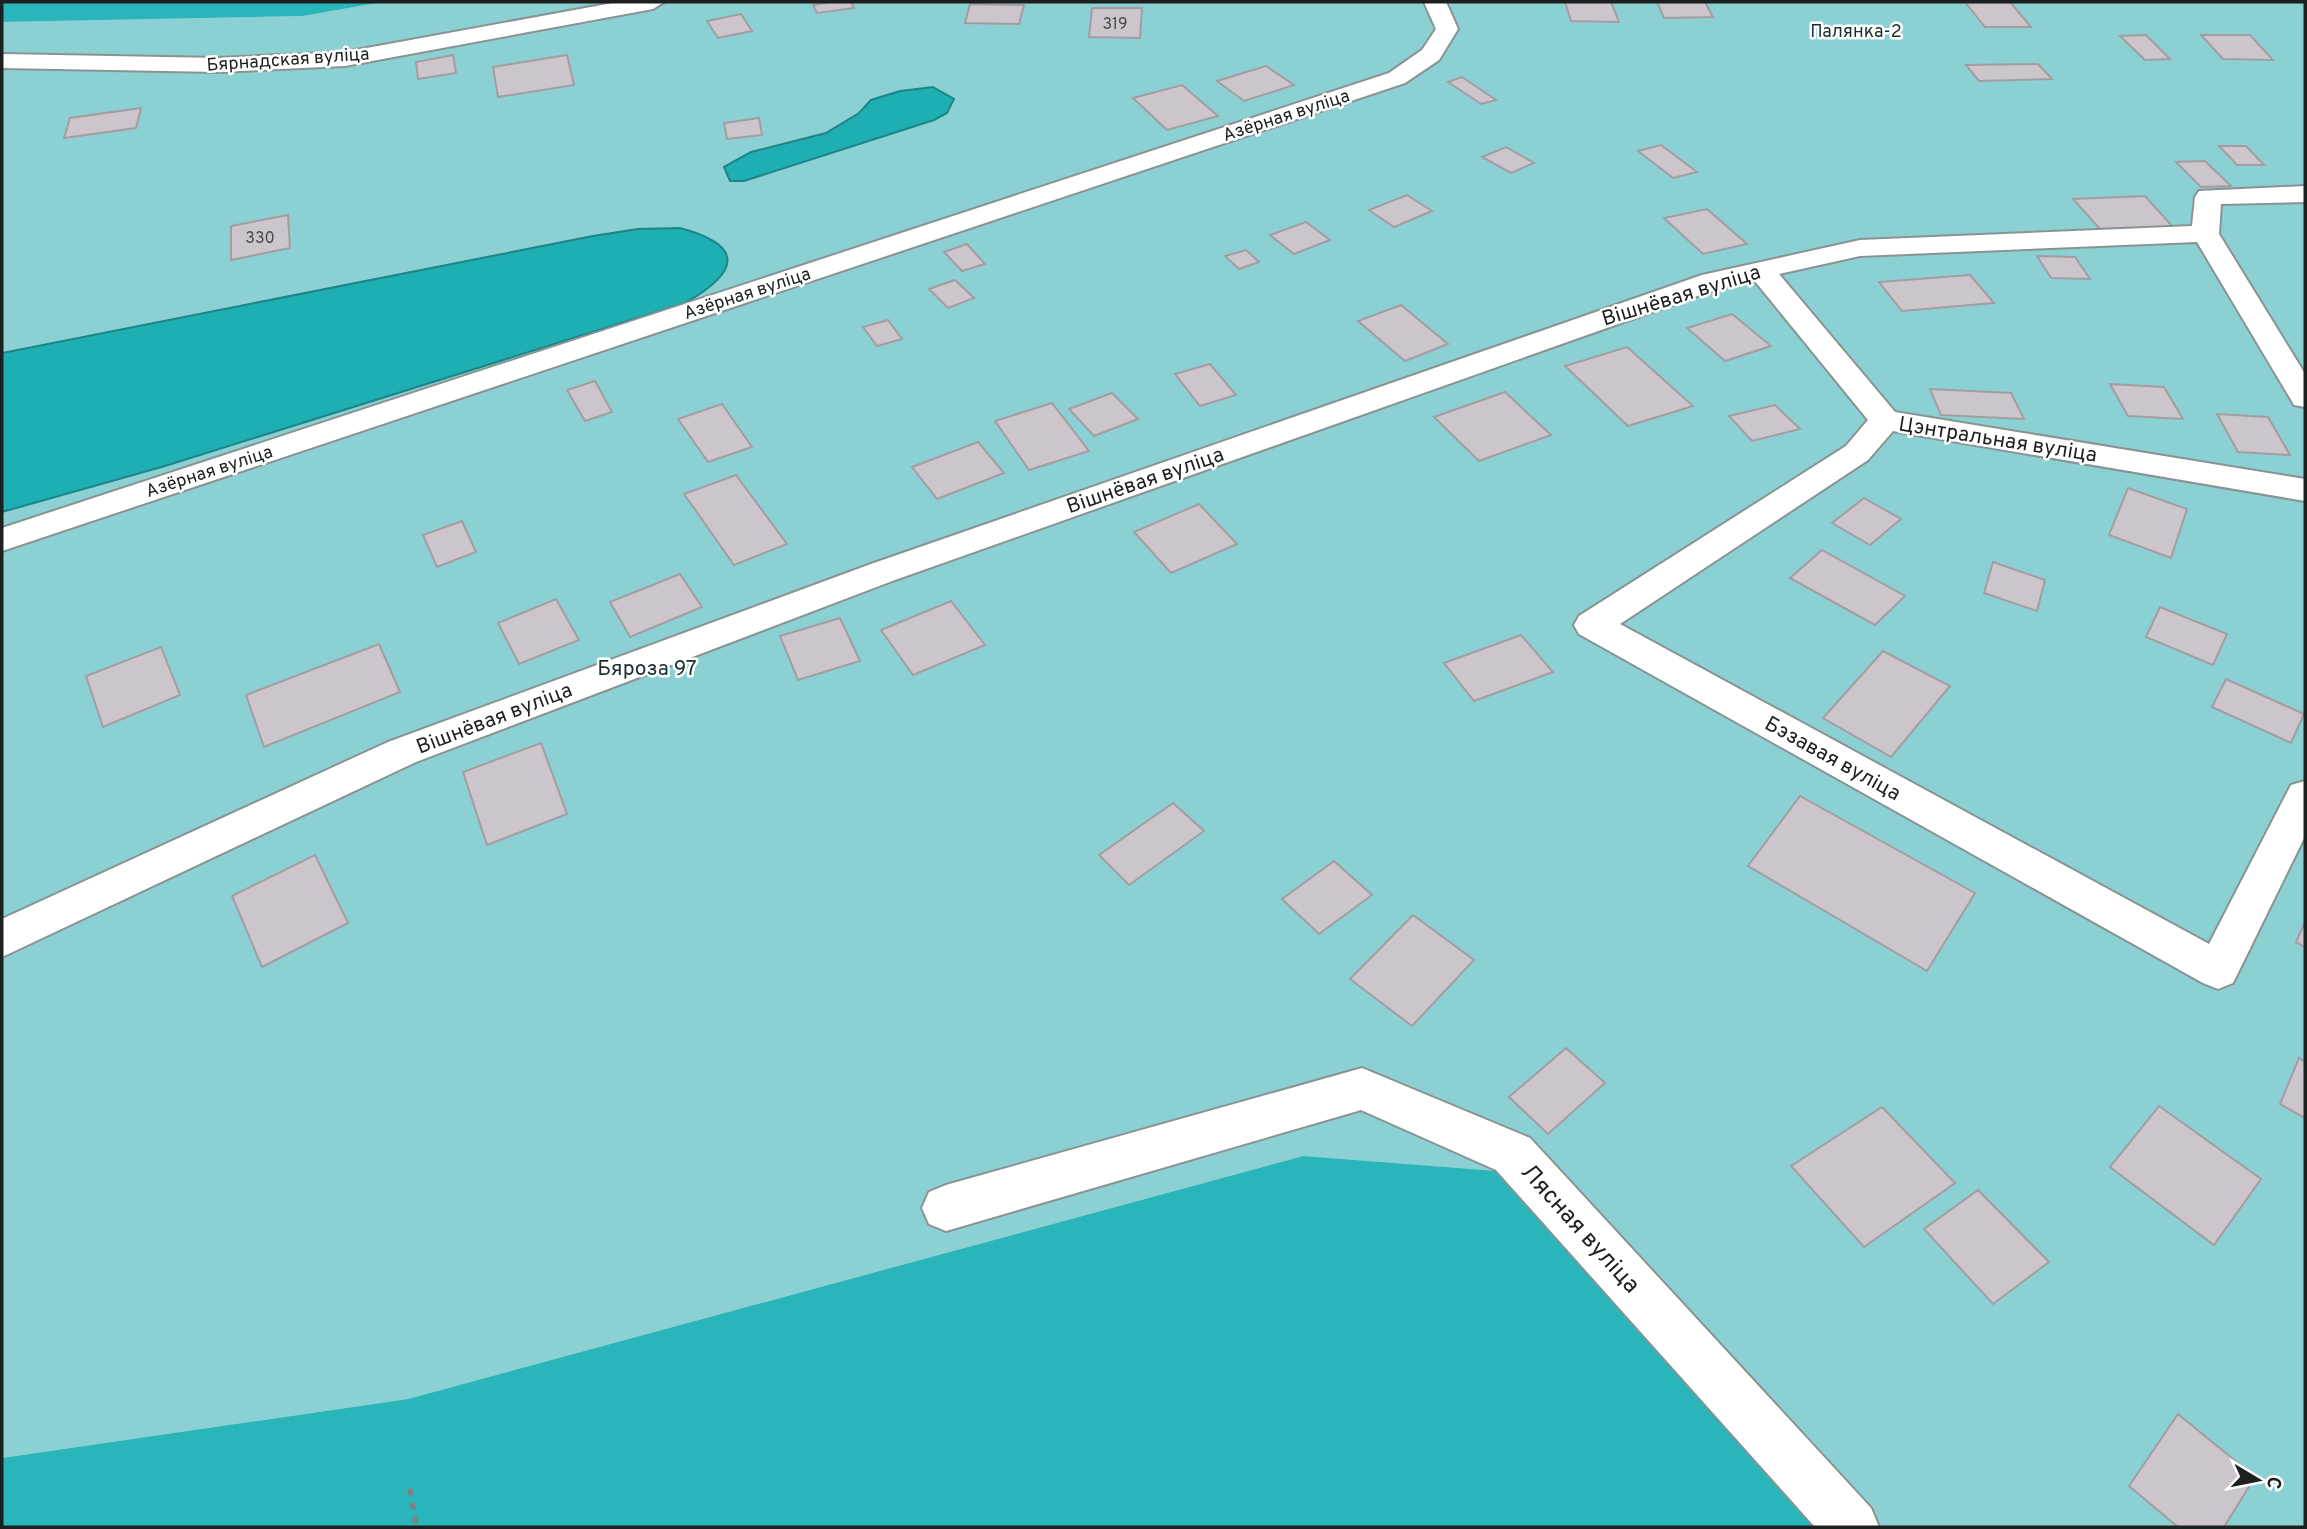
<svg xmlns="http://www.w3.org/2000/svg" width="2307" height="1529" font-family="Overpass,sans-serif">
<rect width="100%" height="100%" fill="#d8e2e2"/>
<polygon fill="#8bd1d3" points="382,2 2305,2 2305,1527 1830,1527 1510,1172 1303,1156 408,1399 2,1458 2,22 303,16"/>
<g fill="#29b5b9">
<polygon points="2,2 382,2 303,16 2,22"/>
<polygon points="1303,1156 1510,1172 1830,1527 2,1527 2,1458 408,1399"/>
</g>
<g fill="#1eafb3" stroke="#1d8487" stroke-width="2">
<polygon points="933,87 954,99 947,113 934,120 744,181 730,181 724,167 751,152 826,133 859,113 871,100 900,91"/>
<path d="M680 228C747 246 738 273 685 303L165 466 2 512V353L593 236 638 229Z"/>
</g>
<g fill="#ccc5cc" stroke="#a39da3" stroke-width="2">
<polygon points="832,2 851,2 854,8 817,13 813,5"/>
<polygon points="1565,2 1611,2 1619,22 1571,21"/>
<polygon points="1657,2 1705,2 1713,17 1664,18"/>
<polygon points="1965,2 2010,2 2031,27 1985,27"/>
<polygon points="970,4 1024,5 1019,24 965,23"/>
<polygon points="1092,8 1142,8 1140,38 1089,37"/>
<polygon points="741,14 752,31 718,38 707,21"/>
<polygon points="2146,35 2170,59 2145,60 2120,36"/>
<polygon points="2201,35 2250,35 2273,60 2223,59"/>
<polygon points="453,55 456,73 418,79 416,62"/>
<polygon points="567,55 574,85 498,97 493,67"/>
<polygon points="2038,64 2052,79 1979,81 1966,65"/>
<polygon points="1266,66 1294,85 1244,101 1217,81"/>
<polygon points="1462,77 1496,100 1481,104 1448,82"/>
<polygon points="1182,85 1218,116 1167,130 1133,98"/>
<polygon points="141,108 136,128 64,138 70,118"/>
<polygon points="759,118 762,135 727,139 724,123"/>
<polygon points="1661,145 1697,172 1673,178 1638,151"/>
<polygon points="2219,146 2246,146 2264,165 2237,165"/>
<polygon points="1506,147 1534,163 1511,173 1482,157"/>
<polygon points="2205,161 2231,186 2201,187 2176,162"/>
<polygon points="1407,195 1432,211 1394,227 1369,210"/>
<polygon points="2145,196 2173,227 2100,229 2073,199"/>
<polygon points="1707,209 1747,244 1703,254 1664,218"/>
<polygon points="288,215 290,248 231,260 231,226"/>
<polygon points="1306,222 1330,240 1294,254 1270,235"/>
<polygon points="967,244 985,264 962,271 944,252"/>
<polygon points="1246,250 1259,262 1239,269 1225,256"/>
<polygon points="2037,256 2075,257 2090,279 2051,278"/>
<polygon points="1970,275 1994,303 1902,311 1879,282"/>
<polygon points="955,280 974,298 948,308 929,289"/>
<polygon points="1401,305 1448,344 1405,361 1358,321"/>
<polygon points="1732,314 1771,346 1725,361 1687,328"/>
<polygon points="888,320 902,339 877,346 863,327"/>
<polygon points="1627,347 1693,406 1628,426 1565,366"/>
<polygon points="1210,364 1236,395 1200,406 1175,374"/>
<polygon points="595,381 612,412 585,421 567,390"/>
<polygon points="2110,384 2164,387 2183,419 2128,416"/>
<polygon points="1930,389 2011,393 2024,419 1941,415"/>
<polygon points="1505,392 1551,435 1479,461 1434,417"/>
<polygon points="1112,393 1138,419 1094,436 1069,409"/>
<polygon points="1052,403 1089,451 1029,470 995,421"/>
<polygon points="722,404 752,447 708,462 678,419"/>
<polygon points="1775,405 1800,429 1752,441 1729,416"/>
<polygon points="2217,414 2268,417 2290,455 2238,452"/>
<polygon points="978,442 1004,473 937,499 912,467"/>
<polygon points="736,475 787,544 734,565 684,494"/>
<polygon points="2128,488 2187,509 2171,558 2109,535"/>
<polygon points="1864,498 1901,519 1870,545 1832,523"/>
<polygon points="1199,504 1237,544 1171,573 1134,532"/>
<polygon points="462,521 476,552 437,567 423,535"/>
<polygon points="1822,550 1905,596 1875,625 1790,578"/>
<polygon points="1993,562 2045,580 2037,611 1984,593"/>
<polygon points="680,574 702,607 630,637 610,602"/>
<polygon points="556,599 579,640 519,664 498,623"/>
<polygon points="951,601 985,645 913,675 881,630"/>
<polygon points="2160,607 2227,634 2213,665 2146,637"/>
<polygon points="840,618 860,661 798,680 780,636"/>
<polygon points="1521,635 1553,672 1474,701 1444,663"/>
<polygon points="379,644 400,692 264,747 246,695"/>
<polygon points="161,647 180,695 103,727 86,676"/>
<polygon points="1883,651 1950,686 1891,757 1823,718"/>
<polygon points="2226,679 2304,714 2291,743 2212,707"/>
<polygon points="541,743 567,814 487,845 463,772"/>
<polygon points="1800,796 1975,893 1927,971 1748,866"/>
<polygon points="1173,803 1204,831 1129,885 1099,855"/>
<polygon points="315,855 348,923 262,967 232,896"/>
<polygon points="1334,861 1372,895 1319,934 1282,899"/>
<polygon points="1413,915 1474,960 1412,1026 1350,979"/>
<polygon points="2305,922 2305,947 2296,942"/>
<polygon points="1566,1048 1605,1083 1548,1134 1509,1097"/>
<polygon points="2299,1058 2305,1062 2305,1118 2280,1104"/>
<polygon points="2159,1106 2261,1179 2214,1245 2110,1167"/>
<polygon points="1882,1107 1955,1183 1864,1247 1791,1166"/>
<polygon points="1978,1190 2049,1262 1993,1304 1924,1229"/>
<polygon points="2178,1414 2255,1477 2224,1527 2178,1527 2129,1486"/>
</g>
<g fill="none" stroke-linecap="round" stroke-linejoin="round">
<g stroke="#899393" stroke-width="4">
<g id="minor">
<polygon points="618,2 664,2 653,9 345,66 219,72 2,68 2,54 219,58 345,52"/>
<polygon points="1424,2 1446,2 1458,29 1439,60 1405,83 2,551 2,528 1389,73 1422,50 1436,29"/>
<polygon points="2305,186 2305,202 2221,204 2219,234 2305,374 2305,407 2294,405 2290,398 2197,242 1860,256 1779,274 1895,412 2305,479 2305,501 1893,431 1868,460 1620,624 2209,944 2291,785 2305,781 2305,836 2233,983 2218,989 2203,983 1579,634 1574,625 1579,616 1846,446 1868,420 1754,280 1720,288 895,580 416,762 2,957 2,919 388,742 871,564 1702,275 1860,240 2192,226 2195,197 2199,191"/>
<polygon points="1362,1068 1530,1138 1871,1508 1879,1527 1815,1527 1496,1170 1361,1110 946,1231 929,1224 922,1208 929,1192 946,1185"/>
</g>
</g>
<polyline stroke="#7c8383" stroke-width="5" stroke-dasharray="7 7" stroke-linecap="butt" points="410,1489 416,1527"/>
<use href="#minor" fill="#fff" fill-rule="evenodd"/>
</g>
<g text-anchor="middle" stroke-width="5" stroke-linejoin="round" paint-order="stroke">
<g font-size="16" fill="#48494b">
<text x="1115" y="29">319</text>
<text x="260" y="243">330</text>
</g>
<g font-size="18" fill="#192f30" stroke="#fff">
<text x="1856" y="37">Палянка-2</text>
</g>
<g font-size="18" fill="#1c2020" stroke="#fff">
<text transform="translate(288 59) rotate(-4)" y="6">Бярнадская вуліца</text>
<text transform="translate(1286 115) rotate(-18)" y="6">Азёрная вуліца</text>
<text transform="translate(747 293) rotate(-18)" y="6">Азёрная вуліца</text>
<text transform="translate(209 471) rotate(-18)" y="6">Азёрная вуліца</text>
</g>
<g font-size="21" fill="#1c2020" stroke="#fff">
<text transform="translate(1681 295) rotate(-17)" y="7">Вішнёвая вуліца</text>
<text transform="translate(1998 439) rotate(9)" y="7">Цэнтральная вуліца</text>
<text transform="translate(1145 480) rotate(-19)" y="7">Вішнёвая вуліца</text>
<text transform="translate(494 718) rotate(-21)" y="7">Вішнёвая вуліца</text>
<text transform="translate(1833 758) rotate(29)" y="7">Бэзавая вуліца</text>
</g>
<g font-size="21" fill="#192f30" stroke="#fff">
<text x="647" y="675">Бяроза 97</text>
</g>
<g font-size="24" fill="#1c2020" stroke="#fff">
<text transform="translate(1581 1228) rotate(48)" y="8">Лясная вуліца</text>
</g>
</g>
<rect width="2307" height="1529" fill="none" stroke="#1c2020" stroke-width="7"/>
<g transform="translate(2258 1480) rotate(100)" stroke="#ffffff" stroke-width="5" paint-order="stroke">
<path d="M0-5L12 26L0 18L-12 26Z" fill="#1c2020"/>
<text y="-10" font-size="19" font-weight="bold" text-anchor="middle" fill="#1c2020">С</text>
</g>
</svg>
